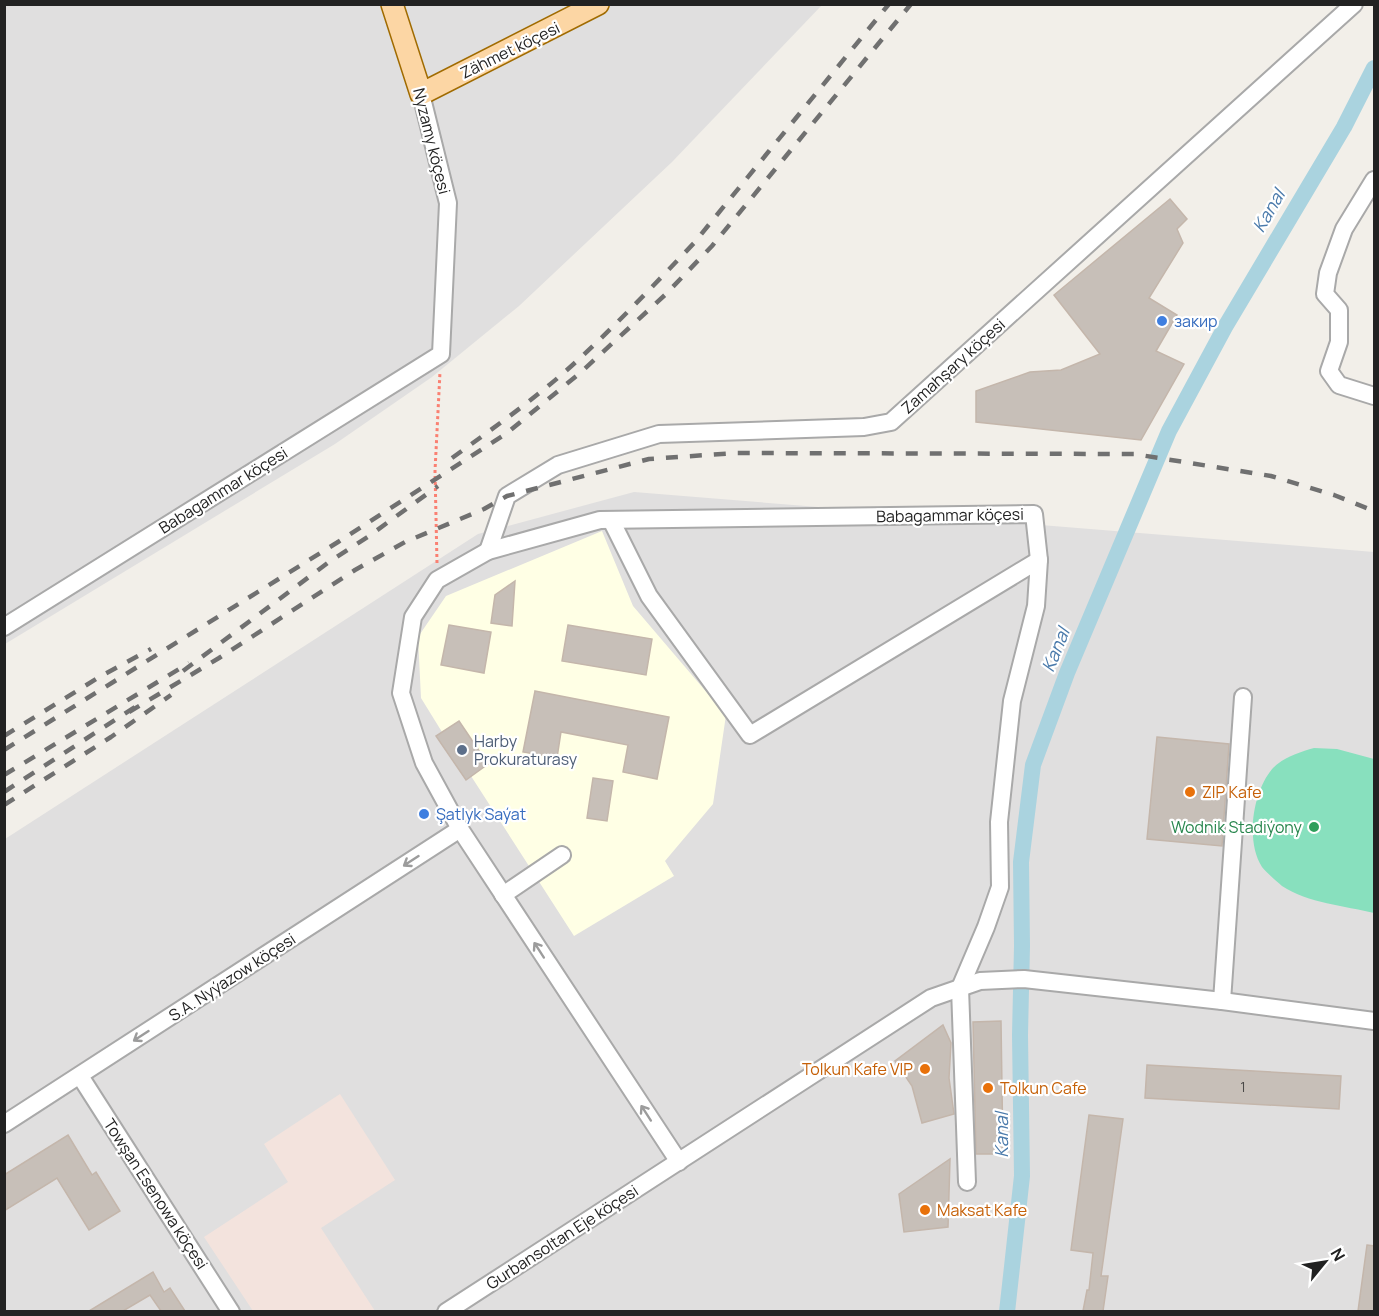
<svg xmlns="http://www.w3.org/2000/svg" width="1379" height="1316" font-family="Manrope,sans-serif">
<rect width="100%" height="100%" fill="#f2efe9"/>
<g fill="#e0dfdf">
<polygon points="5,5 822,5 672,162 519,306 432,377 335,444 5,644"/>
<polygon points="634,492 1374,552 1374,1311 5,1312 5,839 478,534"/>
</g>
<polygon fill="#ffffe5" points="602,531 633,606 726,715 713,804 665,861 674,876 574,936 471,776 488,764 459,721 442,732 421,698 418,637 446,596"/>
<polygon fill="#f3e3dd" points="340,1094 395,1180 321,1228 375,1311 253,1311 204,1237 288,1182 264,1144"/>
<path fill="#88e0be" d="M1314 748 1337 749 1374 759V913C1345 906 1308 903 1282 886 1276 881 1267 873 1262 867 1245 841 1253 790 1273 768 1284 757 1300 752 1314 748Z"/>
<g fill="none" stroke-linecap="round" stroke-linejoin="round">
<polyline stroke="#aad3df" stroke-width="16" points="1007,1312 1022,1176 1020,1035 1022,946 1021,862 1033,765 1067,673 1169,431 1225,327 1344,127 1374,68"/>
</g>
<g fill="#c7bfb8" stroke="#c4b6ab" stroke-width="1.5">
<polygon points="1170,199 1187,219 1177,229 1183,243 1149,298 1177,315 1156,351 1184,364 1141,440 976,422 976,391 1030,372 1061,370 1100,354 1054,295"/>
<polygon points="515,581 512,626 491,623 495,595"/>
<polygon points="449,625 491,632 484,673 441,665"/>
<polygon points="568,625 652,639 646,675 562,661"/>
<polygon points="535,691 669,717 657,779 623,772 628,745 561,732 557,758 523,752"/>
<polygon points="459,721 488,764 466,780 436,736"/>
<polygon points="1157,737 1229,744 1222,846 1147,839"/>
<polygon points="593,778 613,781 607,821 587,818"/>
<polygon points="1001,1021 1003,1154 976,1154 973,1022"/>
<polygon points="943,1025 951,1043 949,1078 954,1114 922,1123 912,1086 895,1061"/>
<polygon points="1147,1065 1341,1076 1339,1109 1145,1098"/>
<polygon points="1089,1115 1123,1119 1101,1276 1108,1276 1103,1311 1083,1311 1087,1290 1089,1290 1093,1253 1071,1250"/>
<polygon points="68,1135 92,1175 96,1172 120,1211 89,1230 57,1178 4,1211 4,1175"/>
<polygon points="950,1159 948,1227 904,1232 899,1194"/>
<polygon points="1367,1245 1374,1246 1374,1311 1358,1311"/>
<polygon points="153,1272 164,1292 170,1288 185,1311 161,1311 150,1295 123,1311 89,1311"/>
</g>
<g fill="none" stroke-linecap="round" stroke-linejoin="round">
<g stroke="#a9a9a9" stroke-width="20">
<g id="minor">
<polyline points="1374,180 1344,229 1328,273 1325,294 1339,310 1339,342 1329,371 1339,385 1374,396"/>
<polyline points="611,520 649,596 750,735 1039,560"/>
<polyline points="488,551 507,496 558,465 659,434 864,427 891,422 1354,4"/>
<polyline points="4,627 441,354 448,203 421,94"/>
<polyline points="503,895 562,855"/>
<polyline points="1222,1001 1243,697"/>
<polyline points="80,1076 231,1312"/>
<polyline points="4,1124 460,829"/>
<polyline points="679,1162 460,829 424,763 401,693 413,617 437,580 488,551 600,520 1034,514 1039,560 1036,606 1012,701 999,822 1000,887 986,927 960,988 967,1182"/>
<polyline points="446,1312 931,998 980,981 1024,979 1222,1001 1374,1021"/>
</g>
</g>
<g stroke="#a06b00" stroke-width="24">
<polyline id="major" points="392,4 421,94 598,4"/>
</g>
<polyline stroke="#fa8072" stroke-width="3" stroke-dasharray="3 3" stroke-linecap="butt" points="437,563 435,471 440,372"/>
<use href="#minor" stroke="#fff" stroke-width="16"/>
<use href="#major" stroke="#fcd6a4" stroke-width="21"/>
<g stroke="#707070" stroke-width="4.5" stroke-dasharray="12 12" stroke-linecap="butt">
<path d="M452 458C495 427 539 396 578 360 618 323 656 283 694 243L889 4"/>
<polyline points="183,671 329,562 369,536 438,486"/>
<polyline points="129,712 219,658 355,570 405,542 484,509 507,496 649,459 736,453 1134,454 1271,476 1334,495 1374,511"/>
<polyline points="4,736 101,676 151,649"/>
<polyline points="4,750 338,542 507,433 580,373 666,294 712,246 911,4"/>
<polyline points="4,775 189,663"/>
<polyline points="4,792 135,707"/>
<polyline points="4,805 111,737 171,695"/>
</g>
</g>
<defs><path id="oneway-shaft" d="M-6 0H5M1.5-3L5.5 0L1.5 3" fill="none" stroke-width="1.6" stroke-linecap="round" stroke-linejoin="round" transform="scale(1.5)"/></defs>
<g stroke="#9c9c9c">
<use href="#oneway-shaft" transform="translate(411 861) rotate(147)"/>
<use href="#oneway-shaft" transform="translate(539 950) rotate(-123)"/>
<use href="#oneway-shaft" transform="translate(141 1036) rotate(147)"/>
<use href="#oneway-shaft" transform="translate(646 1113) rotate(-123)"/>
</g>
<g fill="#3f7fe0" stroke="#fff" stroke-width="2">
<circle cx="1162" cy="321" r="6"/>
<circle cx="424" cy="814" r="6"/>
</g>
<circle fill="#5c6f8a" stroke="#fff" stroke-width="2" cx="462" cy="750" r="6"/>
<g fill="#e8710a" stroke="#fff" stroke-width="2">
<circle cx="1190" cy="792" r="6"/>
<circle cx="925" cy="1069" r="6"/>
<circle cx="988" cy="1088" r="6"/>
<circle cx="925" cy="1210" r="6"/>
</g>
<circle fill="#2e9e5b" stroke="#fff" stroke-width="2" cx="1314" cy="827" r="6"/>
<g text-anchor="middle" stroke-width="4.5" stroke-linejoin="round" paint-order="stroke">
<g font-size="14" fill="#4b4948">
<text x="1243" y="1092">1</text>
</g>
<g font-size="16" fill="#222" stroke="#fff">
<text transform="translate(510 50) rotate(-26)" y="6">Zähmet köçesi</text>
<text transform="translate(432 141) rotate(76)" y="6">Nyzamy köçesi</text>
<text transform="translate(953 366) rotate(-42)" y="6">Zamahşary köçesi</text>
<text transform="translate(223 490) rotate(-32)" y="6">Babagammar köçesi</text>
<text transform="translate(950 515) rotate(-1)" y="6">Babagammar köçesi</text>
<text transform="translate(232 977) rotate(-33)" y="6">S.A. Nyýazow köçesi</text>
<text transform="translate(156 1194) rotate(57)" y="6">Towşan Esenowa köçesi</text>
<text transform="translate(562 1237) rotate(-33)" y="6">Gurbansoltan Eje köçesi</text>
</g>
<g font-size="16" fill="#366cbe" stroke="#fff" text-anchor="start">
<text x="1174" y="327">закир</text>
<text x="436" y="820">Şatlyk Saýat</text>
</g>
<g font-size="16" fill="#4e5e75" stroke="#fff" text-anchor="start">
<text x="474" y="747">Harby<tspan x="474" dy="18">Prokuraturasy</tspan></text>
</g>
<g font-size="16" fill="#c56008" stroke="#fff" text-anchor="start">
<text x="1202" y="798">ZIP Kafe</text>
<text x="913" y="1075" text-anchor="end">Tolkun Kafe VIP</text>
<text x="1000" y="1094">Tolkun Cafe</text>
<text x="937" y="1216">Maksat Kafe</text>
</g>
<g font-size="16" fill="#27864d" stroke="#fff" text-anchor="end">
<text x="1302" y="833">Wodnik Stadiýony</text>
</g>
<g font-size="18" font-style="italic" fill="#4a7aab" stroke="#fff">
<text transform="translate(1269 211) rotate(-60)" y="6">Kanal</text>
<text transform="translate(1056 650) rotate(-68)" y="6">Kanal</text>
<text transform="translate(1002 1135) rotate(-90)" y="6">Kanal</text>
</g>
</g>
<rect width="1379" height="1316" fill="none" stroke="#222222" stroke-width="12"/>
<g transform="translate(1325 1262) rotate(60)" stroke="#ffffff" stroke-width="4.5" paint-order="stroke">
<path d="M0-4.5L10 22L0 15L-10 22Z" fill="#222222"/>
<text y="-9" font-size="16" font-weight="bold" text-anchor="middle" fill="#222222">N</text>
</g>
</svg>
